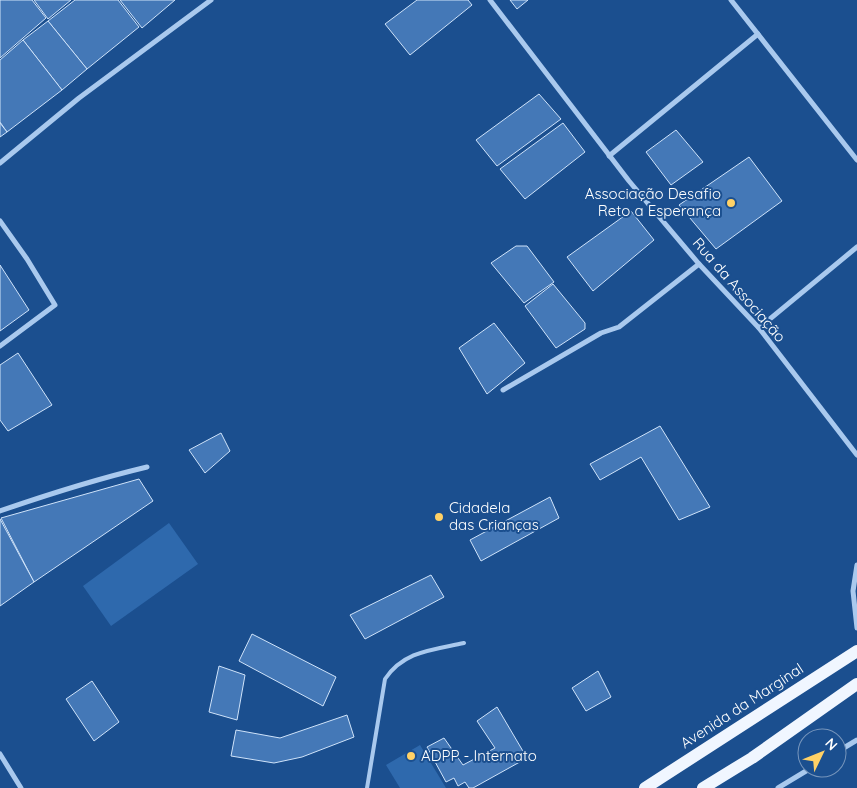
<svg xmlns="http://www.w3.org/2000/svg" width="857" height="788" font-family="Quicksand,sans-serif">
<rect width="100%" height="100%" fill="#1b4f8f"/>
<g fill="#2e69ad">
<polygon points="169,523 198,564 111,626 83,586"/>
<polygon points="420,745 446,788 400,788 386,765"/>
</g>
<g fill="#4478b7" stroke="#cfe3fa">
<polygon points="0,0 32,0 46,18 0,58"/>
<polygon points="34,0 71,0 48,19"/>
<polygon points="75,0 118,0 139,27 87,69 48,21"/>
<polygon points="120,0 175,0 142,28"/>
<polygon points="417,0 468,0 472,5 410,55 385,24"/>
<polygon points="510,0 528,0 517,9"/>
<polygon points="48,21 87,69 62,90 23,40"/>
<polygon points="23,40 62,90 7,132 0,122 0,60"/>
<polygon points="539,94 561,119 497,166 476,140"/>
<polygon points="0,123 7,132 0,137"/>
<polygon points="563,123 585,152 525,199 500,169"/>
<polygon points="676,130 703,162 671,185 646,152"/>
<polygon points="749,157 782,201 716,249 679,205"/>
<polygon points="631,211 654,240 593,291 567,257"/>
<polygon points="516,246 527,246 554,282 524,303 491,263"/>
<polygon points="0,265 29,310 0,331"/>
<polygon points="553,284 585,323 585,329 556,348 525,306"/>
<polygon points="494,323 525,363 487,394 459,348"/>
<polygon points="18,353 52,405 8,431 0,420 0,365"/>
<polygon points="660,426 710,507 679,520 641,457 600,480 590,464"/>
<polygon points="221,433 230,451 205,473 189,450"/>
<polygon points="139,479 153,501 34,582 1,518"/>
<polygon points="550,497 559,518 481,561 470,540"/>
<polygon points="0,519 34,582 0,606"/>
<polygon points="431,575 444,597 365,639 350,615"/>
<polygon points="252,634 336,677 323,706 239,661"/>
<polygon points="219,666 245,675 237,720 209,712"/>
<polygon points="598,671 611,697 586,711 572,688"/>
<polygon points="92,681 119,722 94,741 66,699"/>
<polygon points="497,707 527,758 473,788 469,788 465,782 458,786 454,778 446,782 427,747 444,738 463,765 495,748 477,721"/>
<polygon points="347,715 354,737 302,757 274,763 231,756 236,730 280,738"/>
</g>
<g fill="none" stroke-linecap="round" stroke-linejoin="round">
<path stroke="#a9c9ee" stroke-width="4" d="M367 788 385 679C404 651 432 650 464 643"/>
<g stroke="#a9c9ee" stroke-width="5">
<polyline points="490,0 629,181 699,264 759,328 857,455"/>
<polyline points="731,0 857,160"/>
<polyline points="609,156 758,34"/>
<polyline points="0,163 79,98 211,0"/>
<polyline points="0,221 27,259 55,305 0,346"/>
<polyline points="759,328 857,247"/>
<polyline points="503,390 601,333 619,327 699,264"/>
<path d="M0 511C49 494 97 479 147 467"/>
<polyline points="857,565 853,591 857,628"/>
<polyline points="837,752 857,740"/>
<polyline points="0,754 21,788"/>
<polyline points="778,788 811,768"/>
</g>
<g stroke="#f0f6ff" stroke-width="12">
<polyline points="645,788 857,651"/>
<polyline points="703,788 752,758 857,684"/>
</g>
</g>
<g fill="#ffd166" stroke="#1b4f8f" stroke-width="2">
<circle cx="731" cy="203" r="5"/>
<circle cx="439" cy="517" r="5"/>
<circle cx="411" cy="756" r="5"/>
</g>
<g text-anchor="middle" stroke-width="4" stroke-linejoin="round" paint-order="stroke">
<g font-size="15" fill="#fff" stroke="#1b4f8f" text-anchor="start">
<text x="721" y="199" text-anchor="end">Associação Desafio<tspan x="721" dy="17">Reto a Esperança</tspan></text>
<text x="449" y="513">Cidadela<tspan x="449" dy="17">das Crianças</tspan></text>
<text x="421" y="761">ADPP - Internato</text>
</g>
<g font-size="15" fill="#fff" stroke="#1b4f8f">
<text transform="translate(739 290) rotate(49)" y="5">Rua da Associação</text>
<text transform="translate(742 706) rotate(-33)" y="5">Avenida da Marginal</text>
</g>
</g>
<g transform="translate(822 753) rotate(47)"><circle r="24" fill="#1b4f8f" stroke="#7695bc"/>
<path d="M0-4L9 19L0 12L-9 19Z" fill="#ffd166"/>
<text y="-8" font-size="14" font-weight="bold" text-anchor="middle" fill="#ffffff">N</text>
</g>
</svg>
